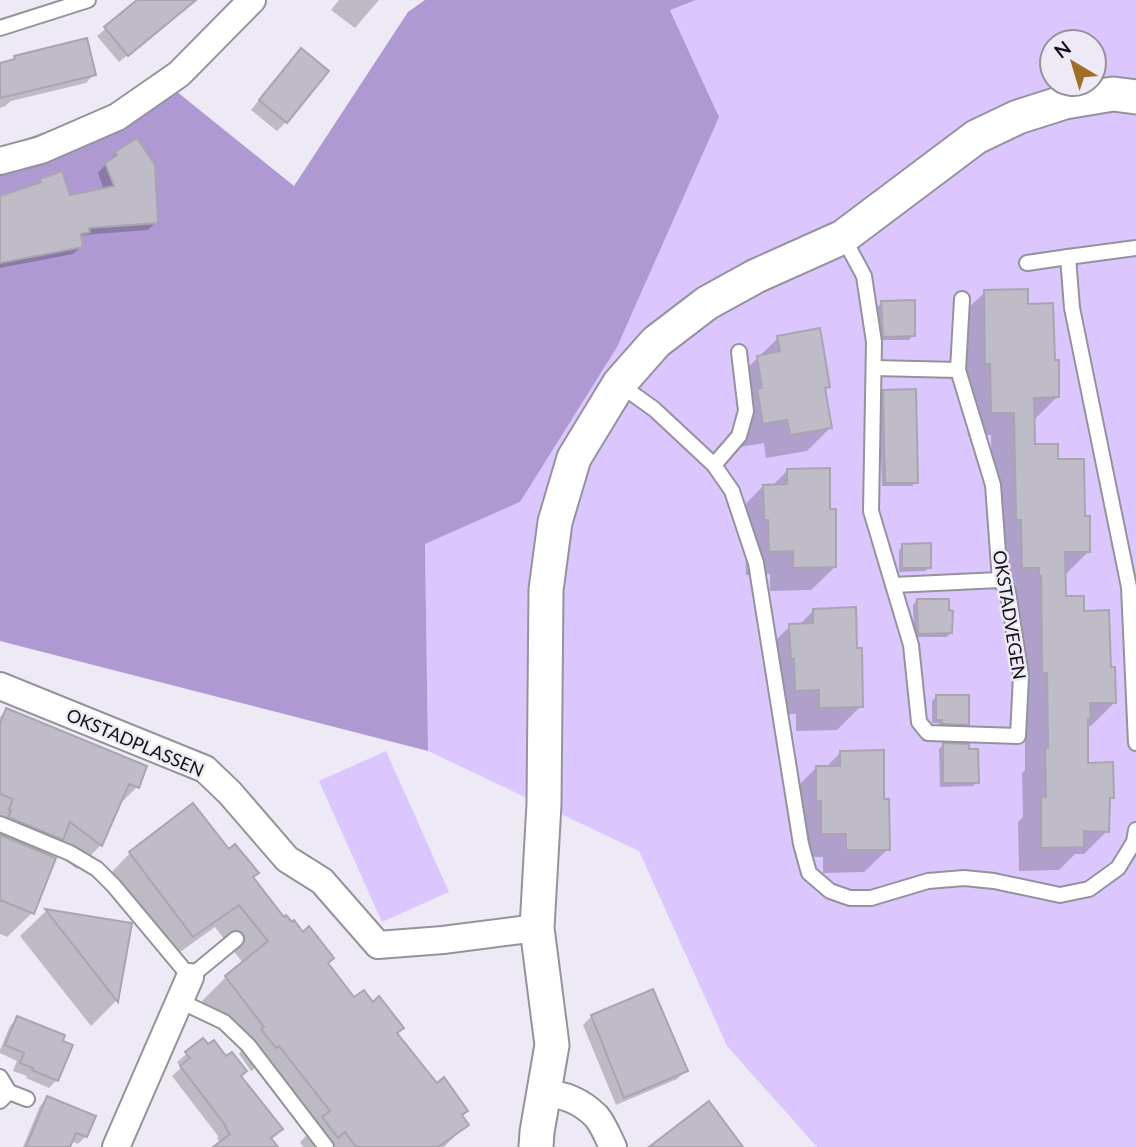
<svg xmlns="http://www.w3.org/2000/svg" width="1136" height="1147" font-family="Lato,sans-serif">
<rect width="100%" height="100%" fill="#ede9f5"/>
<g fill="#dbc7fe" fill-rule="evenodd">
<path d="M696 0H1136V1147H817L727 1046 639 851 428 751 425 544 520 502 719 117 670 9ZM1052 42H1094V84H1052Z"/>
<polygon points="386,751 449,892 382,922 319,781"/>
</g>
<polygon fill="#ae99d2" points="425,0 696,0 670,10 719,117 617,347 520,502 425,544 428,751 0,641 0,148 171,87 294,186 408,12"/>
<g fill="#0003">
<polygon points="140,0 194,0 119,62 97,36"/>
<polygon points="339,0 379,0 355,28 331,10"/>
<polygon points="15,58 94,74 86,83 11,101 5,106 0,108 0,65 10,62"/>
<polygon points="292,60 286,122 277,131 251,110"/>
<polygon points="116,153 156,222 148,230 84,235 80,239 82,246 73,254 0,268 0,198 35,186 41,180 69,197 104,190 98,173"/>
<polygon points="985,292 1026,306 1053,362 1058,396 1034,420 1033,446 1057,461 1083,518 1088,552 1064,576 1064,598 1083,612 1110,668 1114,703 1091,726 1086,726 1087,764 1112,797 1108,801 1107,831 1084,854 1075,854 1059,870 1019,871 1018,822 1023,817 1022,773 1025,770 1025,696 1019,696 1017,590 999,591 993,542 991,435 968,436 967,387 963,387 961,315"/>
<polygon points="882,302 913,335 909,340 879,340 878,307"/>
<polygon points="778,338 828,387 824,391 830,428 807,451 766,458 764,443 740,447 735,415 739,411 734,381"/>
<polygon points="884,392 916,482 912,486 882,486 879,396"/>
<polygon points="788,470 829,510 835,567 811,590 770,591 770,574 746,575 745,542 741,543 740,510 763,486 772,486"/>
<polygon points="903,546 930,567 925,571 899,572 899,550"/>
<polygon points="917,600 948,612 951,633 946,637 914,637 913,605"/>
<polygon points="814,610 856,650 861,706 837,730 796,731 796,714 772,714 771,682 768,682 766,650 790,626 798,626"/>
<polygon points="936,697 967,724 963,728 939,727 939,723 932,723 932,701"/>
<polygon points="7,710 137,787 118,806 101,845 77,869 51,850 45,855 32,913 7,937 0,934 0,717"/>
<polygon points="943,745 977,782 973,786 940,787 939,749"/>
<polygon points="841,752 882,800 888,849 864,872 823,873 823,857 799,857 793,791 816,768 826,767"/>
<polygon points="130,853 251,878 283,919 326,964 354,1000 395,1034 467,1124 444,1147 303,1147 300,1142 307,1135 255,1068 251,1071 239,1054 241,1051 202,1001 226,977 243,963 215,927 173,957 107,877"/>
<polygon points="46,911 130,924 116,1001 91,1026 20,936"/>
<polygon points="592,1016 685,1071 677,1079 616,1105 583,1025"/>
<polygon points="18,1018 57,1080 49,1088 26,1078 27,1076 13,1071 17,1061 0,1053 0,1050 10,1026"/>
<polygon points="203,1040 239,1076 281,1129 264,1147 217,1147 221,1143 217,1138 218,1136 172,1076 181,1068 177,1062"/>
<polygon points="47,1098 86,1136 78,1144 70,1141 68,1147 23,1147 40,1106"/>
</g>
<g fill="#bfbbc7" stroke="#a9a5b0" stroke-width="2">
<polygon points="137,0 196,0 128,56 104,27"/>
<polygon points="87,38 96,75 0,98 0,63 15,59 14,56"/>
<polygon points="301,48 329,71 287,123 259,100"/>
<polygon points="137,138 155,165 158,223 89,228 90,232 81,234 83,247 0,263 0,196 41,182 40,179 62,171 70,195 114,186 105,163 117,155 115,152"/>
<polygon points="1028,289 1028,304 1053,303 1055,360 1059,360 1059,397 1034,398 1035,444 1058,444 1058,459 1084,459 1085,516 1090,516 1090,552 1065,552 1066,596 1084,596 1084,611 1109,610 1111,667 1115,667 1116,703 1090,703 1091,719 1088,719 1088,763 1113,762 1114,798 1110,798 1109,832 1084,831 1084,847 1041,848 1041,797 1046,797 1045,748 1048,748 1047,673 1042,673 1041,576 1039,576 1039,568 1022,568 1021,520 1016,520 1014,413 991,413 990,364 985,364 984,290"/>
<polygon points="915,300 915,336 883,337 881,301"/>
<polygon points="820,328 830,387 825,388 832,428 790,435 787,420 763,424 757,389 762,388 757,356 780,351 777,336"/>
<polygon points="916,389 918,483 885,483 883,390"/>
<polygon points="830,468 830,509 836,509 836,567 793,568 793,551 769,552 768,520 764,520 763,485 787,484 787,469"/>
<polygon points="931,543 931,568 902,568 902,544"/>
<polygon points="917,599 949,599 949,610 953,611 952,633 918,634"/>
<polygon points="856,607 857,648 862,648 863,707 819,708 819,690 795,691 794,659 791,659 789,624 813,623 813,609"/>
<polygon points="936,695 969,695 969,725 942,724 942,720 936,720"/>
<polygon points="6,708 147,766 139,788 129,784 102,846 70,822 63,840 8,817 11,811 9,810 13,799 0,794 0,724"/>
<polygon points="943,743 969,744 969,749 978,749 979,783 943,783"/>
<polygon points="884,750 884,799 889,799 890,850 846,850 846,834 821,834 821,801 816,801 816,766 840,766 840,751"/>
<polygon points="193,803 229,849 235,844 259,873 253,877 284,917 286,915 292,922 294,920 303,932 309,926 334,958 328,963 354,997 364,990 373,1002 379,996 404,1028 397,1033 437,1083 444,1077 468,1111 462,1115 469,1125 438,1147 356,1147 345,1132 338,1138 322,1117 330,1111 279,1046 276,1048 261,1029 264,1027 225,976 268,941 239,905 193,937 129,852"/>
<polygon points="0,835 56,858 34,914 0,900"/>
<polygon points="45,909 132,923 118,1002"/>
<polygon points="653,989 688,1071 624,1098 591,1015"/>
<polygon points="17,1016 65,1035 63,1041 73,1045 58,1081 32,1070 33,1068 20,1063 24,1053 5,1045"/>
<polygon points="203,1038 208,1044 214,1040 226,1056 232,1052 247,1071 241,1076 283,1129 271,1138 278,1147 213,1147 230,1134 225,1127 226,1126 180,1066 190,1058 185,1052"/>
<polygon points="47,1096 96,1116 87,1137 76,1133 70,1147 26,1147"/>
<polygon points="709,1101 743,1147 649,1147"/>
</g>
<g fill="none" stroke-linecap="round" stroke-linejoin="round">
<g stroke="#96929d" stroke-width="18">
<g id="service">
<polyline points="0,28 88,0"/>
<polyline points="843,237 864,276 874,342 871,511 911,645 919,722 928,733 1018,736 1021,676 1008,592 1000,580 993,485 958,370 962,299"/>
<polyline points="1136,248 1068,257 1072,308 1129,587 1136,743"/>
<polyline points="1027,263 1068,257"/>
<polyline points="874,368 958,370"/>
<polyline points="619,384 654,409 714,465 732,491 756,563 801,844 809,873 830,891 850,898 871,898 928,881 964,878 994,881 1060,895 1089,889 1118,868 1134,842 1136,830"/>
<polyline points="714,465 739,436 746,411 739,352"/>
<polyline points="893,585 1000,580"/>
<polyline points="0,824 70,853 97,869 114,886 190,977 236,939"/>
<polyline points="180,1001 224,1022 248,1045 326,1147"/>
<polyline points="0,1077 9,1092"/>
<polyline points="0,1101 9,1092 27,1099"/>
</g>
</g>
<g stroke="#96929d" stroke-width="30">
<g id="minor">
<polyline points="0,161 41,150 117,117 179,74 252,0"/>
<polyline points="0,686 205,769 230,793 287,859 322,881 378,945 443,940 537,928"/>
<path d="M544 1094C563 1093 582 1102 596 1116 603 1124 608 1137 613 1147"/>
<polyline points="116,1147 190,977"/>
</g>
</g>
<g stroke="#96929d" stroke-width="37">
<polyline id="tertiary" points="536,1147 537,1132 552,1045 537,928 544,804 546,590 555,522 574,458 619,384 656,342 707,303 756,276 843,237 976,137 1018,117 1065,102 1113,94 1136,97"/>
</g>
<use href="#service" stroke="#fff" stroke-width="14"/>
<use href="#minor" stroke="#fff" stroke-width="26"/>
<use href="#tertiary" stroke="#fff" stroke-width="33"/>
</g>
<g text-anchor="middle" stroke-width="5" stroke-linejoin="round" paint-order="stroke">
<g font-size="18" fill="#141216" stroke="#ede9f5">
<text transform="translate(1009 615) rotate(81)" y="6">OKSTADVEGEN</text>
<text transform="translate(135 743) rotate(23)" y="6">OKSTADPLASSEN</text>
</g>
</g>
<g transform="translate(1073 63) rotate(322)"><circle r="33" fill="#ede9f5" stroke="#96939c" stroke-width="2"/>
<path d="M0-5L12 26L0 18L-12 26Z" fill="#a06e24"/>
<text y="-10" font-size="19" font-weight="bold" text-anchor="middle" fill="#141216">N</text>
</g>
</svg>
